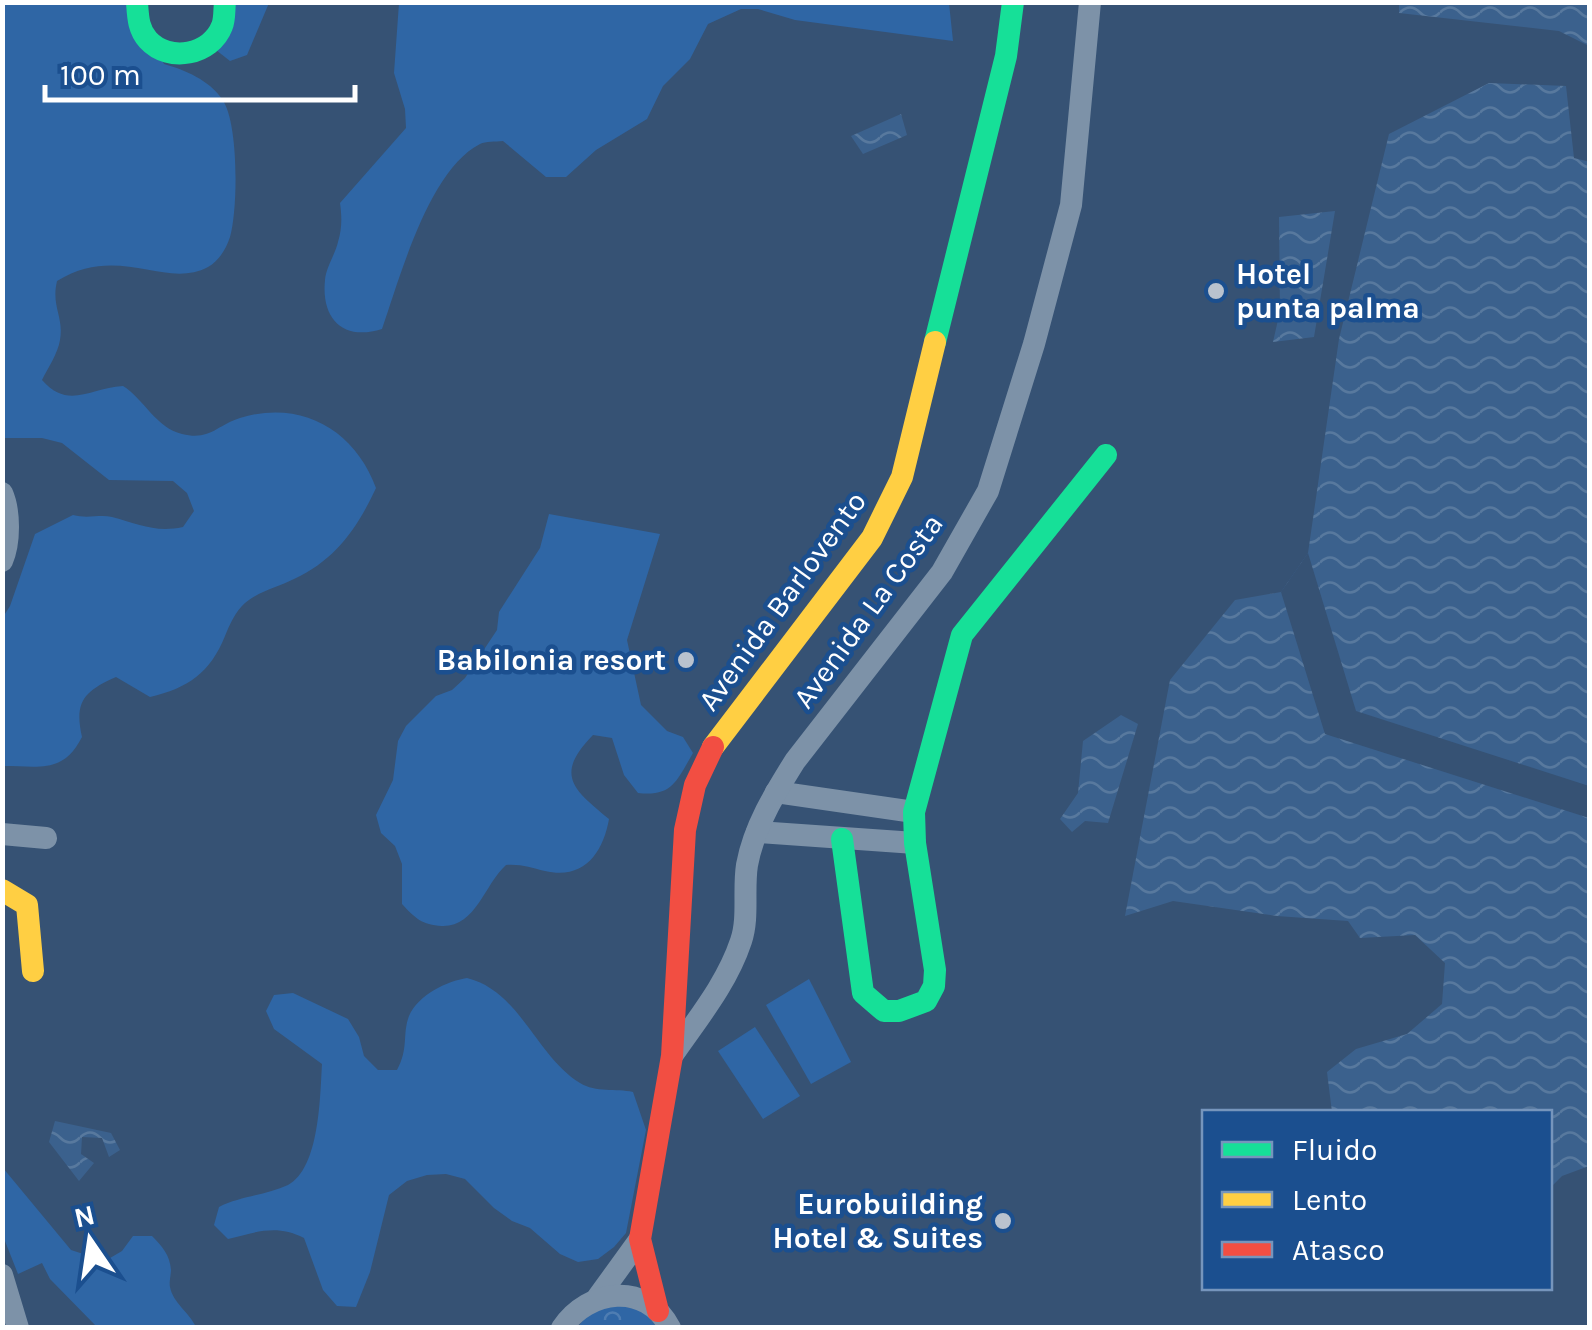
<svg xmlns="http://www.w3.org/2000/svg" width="1592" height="1330" font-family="Karla,sans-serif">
<defs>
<pattern id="park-crowns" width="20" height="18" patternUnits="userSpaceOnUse" patternTransform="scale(2.5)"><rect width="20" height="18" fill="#2f66a5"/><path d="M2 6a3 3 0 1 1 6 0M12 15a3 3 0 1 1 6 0" fill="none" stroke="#4e7db2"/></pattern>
<pattern id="water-waves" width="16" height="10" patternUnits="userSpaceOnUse" patternTransform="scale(2.5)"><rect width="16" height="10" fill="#3b618d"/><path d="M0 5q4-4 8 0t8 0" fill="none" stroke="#58799e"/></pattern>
</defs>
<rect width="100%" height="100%" fill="#365274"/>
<g fill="#2f66a5">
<path d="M2 3H132L164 64C185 70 209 80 222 99 239 122 238 210 230 237 226 249 219 261 208 267 165 290 119 243 57 281 51 307 64 316 60 340 58 353 48 368 42 380 68 410 90 388 123 386 144 399 156 428 182 434 210 441 217 425 240 418 301 399 355 430 376 488 357 529 335 560 294 579 278 587 259 591 245 603 235 612 230 624 225 636 210 673 188 688 150 697L116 677C84 691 74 702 82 737 63 774 40 766 3 766V617L10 606 35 534 73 515C88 519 100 514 112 517 139 524 155 533 183 527L194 511 187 493 173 481 109 480 62 443 42 438H3Z"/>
<polygon points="223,3 269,3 247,55 230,61 216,50"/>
<path d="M399 3H949L953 41 795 20 758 9H741L708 24 690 59 663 86 647 119 596 150 566 177H546L503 141C495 142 486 141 480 144 429 170 400 277 382 329 344 341 321 320 325 280 326 267 335 255 338 242 342 229 342 217 340 203L406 128 405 109 394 73Z"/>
<path d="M549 514 660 534 627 640 641 705 667 731 683 737 693 753C677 780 673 797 638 793L624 775 612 738 593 735C554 775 573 789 609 819 603 853 584 880 545 871 531 868 522 864 506 865 484 885 476 927 442 926 422 925 415 918 402 904V864L395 846 381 833 376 815 393 780 398 741 406 726 436 696 452 690 465 678 497 630 499 612 540 548Z"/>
<path d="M467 978C520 991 536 1056 580 1083 596 1093 616 1088 633 1092L646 1130 626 1233 614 1247 598 1259 578 1262 560 1254 530 1228 512 1221 494 1208 465 1179 446 1174 427 1175 407 1181 389 1195 370 1272 356 1307 337 1306 323 1290 304 1238C277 1224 256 1232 228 1239L214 1225 219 1207C241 1196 267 1195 288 1185 320 1168 320 1095 322 1064L274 1029 266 1011 274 995 293 993 348 1019 359 1037 364 1056 378 1070H397C409 1048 402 1035 409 1016 418 995 447 981 467 978Z"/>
<polygon points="809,979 851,1062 811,1084 766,1005"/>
<polygon points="755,1027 800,1096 763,1119 718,1051"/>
<path d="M3 1168 71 1250 105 1261 122 1251 133 1236H152C162 1246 170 1255 171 1270 171 1273 169 1284 170 1287 173 1303 189 1312 196 1327H97L50 1279 42 1263 18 1274 3 1236Z"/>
</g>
<polygon fill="url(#park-crowns)" points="615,1304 643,1311 658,1328 577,1328 588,1314"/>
<g fill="url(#water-waves)">
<polygon points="1399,3 1589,3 1589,46 1559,31 1399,13"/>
<polygon points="1489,83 1566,86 1574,158 1590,162 1589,1166 1562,1176 1550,1188 1550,1112 1332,1112 1327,1072 1356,1049 1407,1034 1442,1004 1445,963 1415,935 1360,938 1348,921 1277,916 1173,901 1125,916 1170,680 1235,600 1281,592 1308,553 1339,339 1389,134"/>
<polygon points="901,114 907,135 863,154 851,136"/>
<polygon points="1335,211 1314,337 1273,342 1280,311 1279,217"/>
<polygon points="1121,715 1138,724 1108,823 1085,821 1072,832 1060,819 1078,793 1083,741"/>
<polygon points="55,1121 111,1133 120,1150 109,1157 102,1138 82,1137 81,1154 94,1163 79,1181 49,1142"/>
</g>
<polygon fill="#365274" points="1308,553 1356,711 1589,786 1589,818 1325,734 1281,592"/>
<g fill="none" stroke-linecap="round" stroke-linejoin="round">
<g stroke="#7d92a8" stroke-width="22">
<path d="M2 493C10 511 10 543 2 561"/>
<polyline points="776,792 914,812"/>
<polyline points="757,832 915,843"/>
<polyline points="2,834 46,838"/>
<path d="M674 1053C699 1017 727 983 741 941 749 918 743 890 747 865 754 827 775 793 795 761L942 572 988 491 1034 344 1071 205 1090 2"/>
<polyline points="2,1275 18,1328"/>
<polyline points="598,1297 640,1239"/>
<path d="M562 1328C588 1289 646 1281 670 1328"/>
</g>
<g stroke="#16e098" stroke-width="22">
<path d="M137 2C138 16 138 29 148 40 169 63 211 55 222 26 225 19 224 9 225 2"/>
<polyline points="935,342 1006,56 1013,2"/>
<polyline points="842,839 863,993 884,1011 899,1011 926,1001 934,986 935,970 915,843 914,812 962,635 1106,455"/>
</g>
<g stroke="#ffcf43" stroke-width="22">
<polyline points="713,747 872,538 902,477 935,342"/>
<polyline points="2,890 27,905 33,971"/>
</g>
<polyline stroke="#f24e42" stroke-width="22" points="658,1311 640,1239 672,1056 685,830 695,785 713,747"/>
</g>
<g fill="#b9c2ce" stroke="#1b4f8f" stroke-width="4">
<circle cx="1216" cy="291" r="10"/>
<circle cx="686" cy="660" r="10"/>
<circle cx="1003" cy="1221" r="10"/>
</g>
<g text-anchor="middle" stroke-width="9" stroke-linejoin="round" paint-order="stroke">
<g font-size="30" font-weight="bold" fill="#fff" stroke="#1b4f8f" text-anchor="end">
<text x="1236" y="284" text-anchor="start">Hotel<tspan x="1236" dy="34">punta palma</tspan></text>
<text x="666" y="670">Babilonia resort</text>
<text x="983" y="1214">Eurobuilding<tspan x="983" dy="34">Hotel &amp; Suites</tspan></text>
</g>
<g font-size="30" fill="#fff" stroke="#1b4f8f">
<text transform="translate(782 601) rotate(-54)" y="10">Avenida Barlovento</text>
<text transform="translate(868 611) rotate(-54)" y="10">Avenida La Costa</text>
</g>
</g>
<rect width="1592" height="1330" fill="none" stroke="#ffffff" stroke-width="10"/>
<rect x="1202" y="1110" width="350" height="180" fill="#1b4f8f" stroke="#7695bc" stroke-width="2.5"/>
<rect x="1222" y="1142" width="50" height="15" fill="#16e098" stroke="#7695bc" stroke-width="2.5"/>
<text x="1292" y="1160" font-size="30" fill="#ffffff">Fluido</text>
<rect x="1222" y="1192" width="50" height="15" fill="#ffcf43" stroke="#7695bc" stroke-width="2.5"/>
<text x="1292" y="1210" font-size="30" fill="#ffffff">Lento</text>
<rect x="1222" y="1242" width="50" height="15" fill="#f24e42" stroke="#7695bc" stroke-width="2.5"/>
<text x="1292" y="1260" font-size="30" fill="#ffffff">Atasco</text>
<g transform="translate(90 1240) rotate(347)" stroke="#1b4f8f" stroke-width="8" paint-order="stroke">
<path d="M0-8L18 38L0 25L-18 38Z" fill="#ffffff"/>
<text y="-15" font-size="28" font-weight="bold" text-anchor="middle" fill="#ffffff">N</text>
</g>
<path d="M45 85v15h310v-15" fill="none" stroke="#ffffff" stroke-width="5"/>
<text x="60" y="85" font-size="30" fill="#ffffff" stroke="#1b4f8f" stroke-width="8" paint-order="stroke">100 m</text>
</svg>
